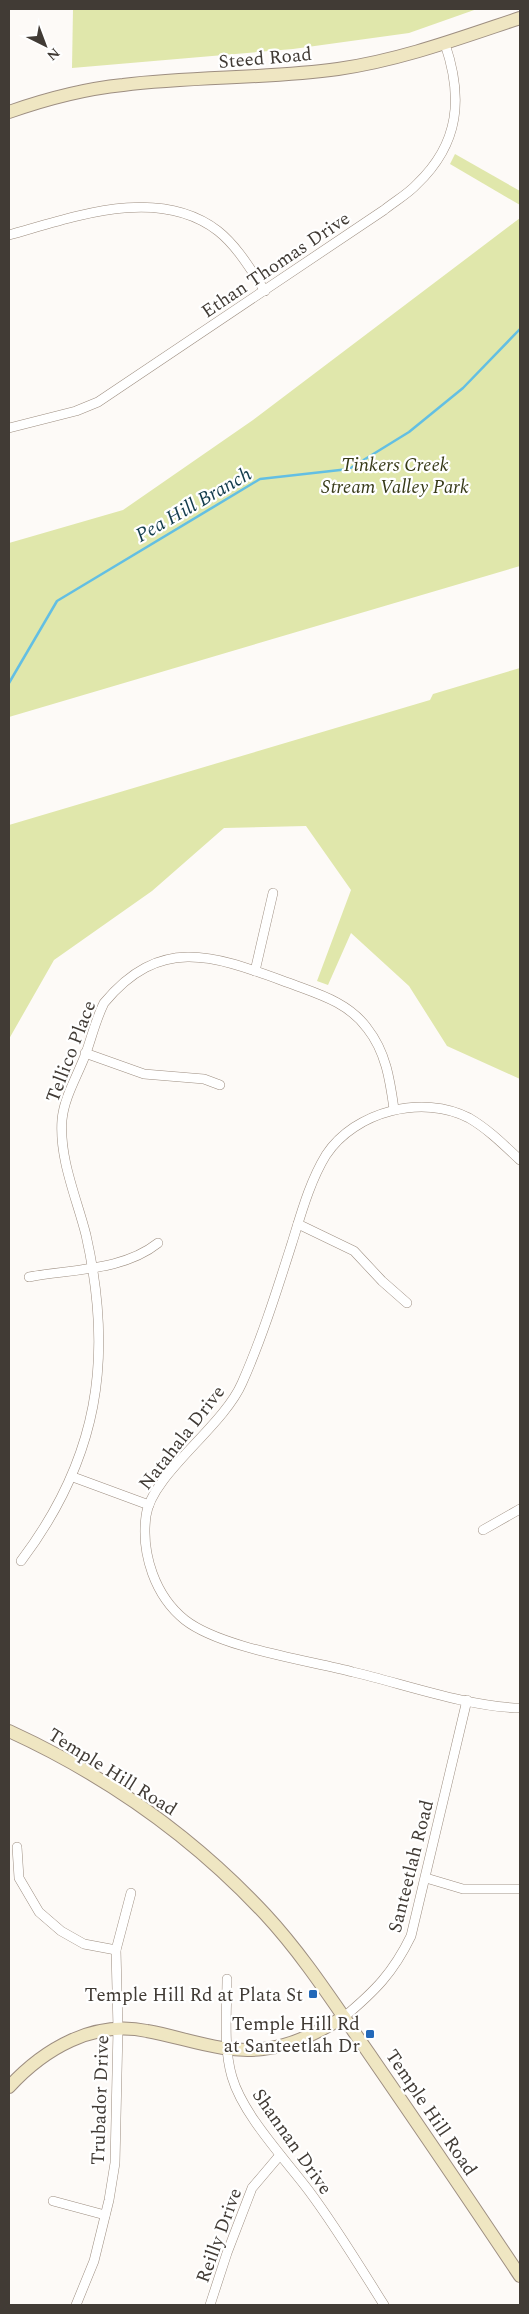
<svg xmlns="http://www.w3.org/2000/svg" width="529" height="2314" font-family="Spectral,serif">
<rect width="100%" height="100%" fill="#fdfaf7"/>
<g fill="#e0e7ab">
<polygon points="73,9 477,9 409,33 293,49 72,68"/>
<polygon points="455,154 520,191 520,205 450,164"/>
<polygon points="520,218 520,566 9,717 9,543 123,510 253,420"/>
<polygon points="520,668 520,1079 447,1046 409,986 351,933 328,985 317,981 351,890 306,826 224,828 152,891 54,960 9,1039 9,825 430,700 433,694"/>
</g>
<g fill="none" stroke-linecap="round" stroke-linejoin="round">
<polyline stroke="#63bfe3" stroke-width="2.5" points="9,683 57,601 260,479 349,469 409,432 463,388 520,329"/>
<g stroke="#9d8e81" stroke-width="10">
<g id="street">
<path d="M9 235C74 217 158 185 218 231 237 246 251 270 265 291"/>
<path d="M9 428 76 411 98 402 384 210C395 201 408 194 417 184 460 143 463 97 445 44"/>
<polyline points="255,971 273,893"/>
<polyline points="85,1053 144,1074 204,1079 220,1085"/>
<path d="M520 1160C504 1145 488 1129 469 1118 423 1094 355 1111 326 1155 310 1181 301 1214 292 1243 277 1290 262 1338 242 1383 223 1427 151 1475 146 1516 141 1554 155 1596 185 1620 221 1648 307 1660 353 1672 404 1684 468 1707 520 1708"/>
<polyline points="298,1224 354,1251 382,1281 407,1303"/>
<path d="M29 1277C71 1269 123 1271 158 1243"/>
<polyline points="73,1477 149,1505"/>
<polyline points="483,1530 520,1509"/>
<path d="M21 1561C98 1459 114 1359 86 1235 77 1199 59 1159 62 1120 64 1097 78 1075 86 1053 92 1036 96 1019 104 1003 162 933 217 957 289 983 318 994 348 1002 367 1028 386 1052 390 1080 394 1109"/>
<polyline points="17,1847 19,1878 39,1912 61,1931 84,1944 116,1950"/>
<polyline points="426,1878 463,1889 520,1889"/>
<path d="M227 1979C227 2011 223 2046 232 2077 243 2115 285 2159 309 2191 336 2227 360 2267 384 2305"/>
<path d="M344 2017C375 1991 393 1973 411 1936L467 1700"/>
<polyline points="53,2201 105,2215"/>
<polyline points="76,2305 94,2261 109,2200 115,2163 118,2029 116,1950 131,1893"/>
<polyline points="210,2305 227,2253 252,2188 280,2155"/>
</g>
</g>
<g stroke="#9d8e81" stroke-width="14">
<g id="secondary">
<path d="M9 112C46 99 83 89 123 85 194 76 267 79 338 69 401 60 460 38 520 18"/>
<path d="M9 1731C105 1775 193 1837 265 1914 304 1956 335 2005 368 2052 419 2126 470 2201 520 2276"/>
<path d="M9 2087C44 2049 93 2020 147 2031 186 2038 223 2054 263 2049 293 2046 318 2032 344 2017"/>
</g>
</g>
<use href="#street" stroke="#fff" stroke-width="9"/>
<use href="#secondary" stroke="#efe6c2" stroke-width="12"/>
</g>
<g fill="#2369b9" stroke="#fff" stroke-width="2">
<rect x="308" y="1989" width="10" height="10" rx="2.5"/>
<rect x="365" y="2029" width="10" height="10" rx="2.5"/>
</g>
<g text-anchor="middle" stroke-width="4.5" stroke-linejoin="round" paint-order="stroke">
<g font-size="19" fill="#413b35" stroke="#fff">
<text transform="translate(265 57) rotate(-5)" y="7">Steed Road</text>
<text transform="translate(275 264) rotate(-34)" y="7">Ethan Thomas Drive</text>
<text transform="translate(70 1051) rotate(-69)" y="7">Tellico Place</text>
<text transform="translate(181 1437) rotate(-52)" y="7">Natahala Drive</text>
<text transform="translate(113 1771) rotate(32)" y="7">Temple Hill Road</text>
<text transform="translate(410 1866) rotate(-76)" y="7">Santeetlah Road</text>
<text transform="translate(99 2100) rotate(-88)" y="7">Trubador Drive</text>
<text transform="translate(432 2112) rotate(56)" y="7">Temple Hill Road</text>
<text transform="translate(293 2141) rotate(55)" y="7">Shannan Drive</text>
<text transform="translate(218 2235) rotate(-70)" y="7">Reilly Drive</text>
</g>
<g font-size="19" font-style="italic" fill="#373a18" stroke="#fff">
<text x="395" y="471">Tinkers Creek<tspan x="395" dy="22">Stream Valley Park</tspan></text>
</g>
<g font-size="19" fill="#413b35" stroke="#fff" text-anchor="end">
<text x="303" y="2001">Temple Hill Rd at Plata St</text>
<text x="360" y="2030">Temple Hill Rd<tspan x="360" dy="22">at Santeetlah Dr</tspan></text>
</g>
<g font-size="20" font-style="italic" fill="#123b4b" stroke="#fff">
<text transform="translate(193 504) rotate(-30)" y="7">Pea Hill Branch</text>
</g>
</g>
<rect width="529" height="2314" fill="none" stroke="#413b35" stroke-width="20"/>
<g transform="translate(45 45) rotate(138)" stroke="#ffffff" stroke-width="4" paint-order="stroke">
<path d="M0-4L9 19L0 12L-9 19Z" fill="#413b35"/>
<text y="-8" font-size="14" font-weight="bold" text-anchor="middle" fill="#413b35">N</text>
</g>
</svg>
